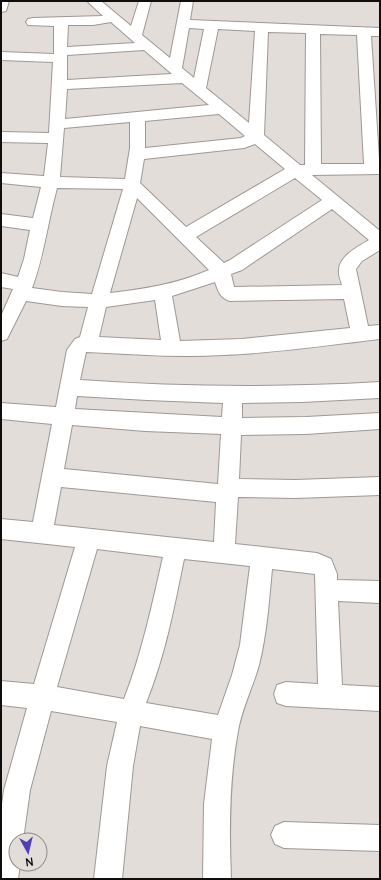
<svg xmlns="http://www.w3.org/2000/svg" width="381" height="880" font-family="Manrope,sans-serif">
<rect width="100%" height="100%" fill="#e3ddda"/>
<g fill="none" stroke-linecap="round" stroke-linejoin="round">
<g stroke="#9e9895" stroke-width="2">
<g id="street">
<polygon points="1,1 9,1 6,11 1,12"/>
<path d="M87 1H101L131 26 139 1H151L142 35 170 58 181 1H193L190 20 380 28V36H371L380 174 312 175 380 231V250L362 261 356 269 368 326 380 325V339C328 345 275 353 223 355 177 358 132 354 86 352L80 380C180 387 280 388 380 382V398L302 402 242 403V418L306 417 380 413V429L306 434 241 435 239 479 295 480 380 477V495L295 498 238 497 235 544 317 553 331 559 337 574V580L380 581V603L338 601 342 685 380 687V711L286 706 277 703 274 694 277 685 286 682 318 684 315 574 272 569C269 601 267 633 259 665 253 687 242 708 238 731 229 780 229 830 231 879H203L204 804 212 739 140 726 133 766 122 879H94L107 766 117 722 51 711 30 790 23 840H16V864H20L18 879H1V811L4 790 27 708 1 705V681L34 684 75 547 1 539V519L33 522 52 424 1 419V403L56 407 67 350 75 339 80 337 88 307 62 306 26 301 7 339 1 341V316L13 289 1 287V273L18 277 24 259 30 230 1 226V214L33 218 41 187 1 183V173L44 176 48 143 1 142V132L49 133 53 62 1 60V52L54 54V26L28 25 26 22 28 19 33 18 103 16ZM111 22 135 43 67 47 68 25H93ZM189 28 204 29 194 78 182 68ZM218 29 255 31 249 123 206 88ZM268 32 306 33 305 165H300L264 135ZM320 34 357 35 364 164H321ZM144 50 172 74 67 80V55ZM182 83 209 105 65 119 67 89ZM219 114 245 136 241 138 145 148V121ZM130 122V148L125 179 60 177 64 128ZM255 144 285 169 186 227 140 183 144 159 244 148ZM295 178 322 200 230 260 224 263 196 237ZM57 188 123 189 92 294 62 292 32 288C44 256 48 221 57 188ZM137 198 209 270C177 284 144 289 110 293ZM332 209 369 240C359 246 339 256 339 270 338 275 341 281 342 285L234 287 231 274 242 270ZM215 282C218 291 220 298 230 301L344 299 350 328 242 339 180 341 172 296ZM155 300 161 340 99 337 106 307ZM77 396 147 400 223 403 222 417 75 409ZM72 425 145 431 221 434 218 484 64 469ZM61 487 216 502 214 542 54 525ZM97 549 163 557C152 605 142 653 124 699L57 687ZM184 559 250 566 240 645 232 675 218 715 146 703C165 656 174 608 184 559Z"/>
<polygon points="284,822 380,825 380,851 284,848 275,844 271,835 275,826"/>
</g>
</g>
<use href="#street" fill="#fff" fill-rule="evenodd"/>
</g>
<rect width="381" height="880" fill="none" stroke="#100e0d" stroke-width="4"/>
<g transform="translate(28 852) rotate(172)"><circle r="19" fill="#e3ddda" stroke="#8f8a88"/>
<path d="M0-3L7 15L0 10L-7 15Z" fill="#4f40b7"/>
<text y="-6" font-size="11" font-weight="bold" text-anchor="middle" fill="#100e0d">N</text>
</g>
</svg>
